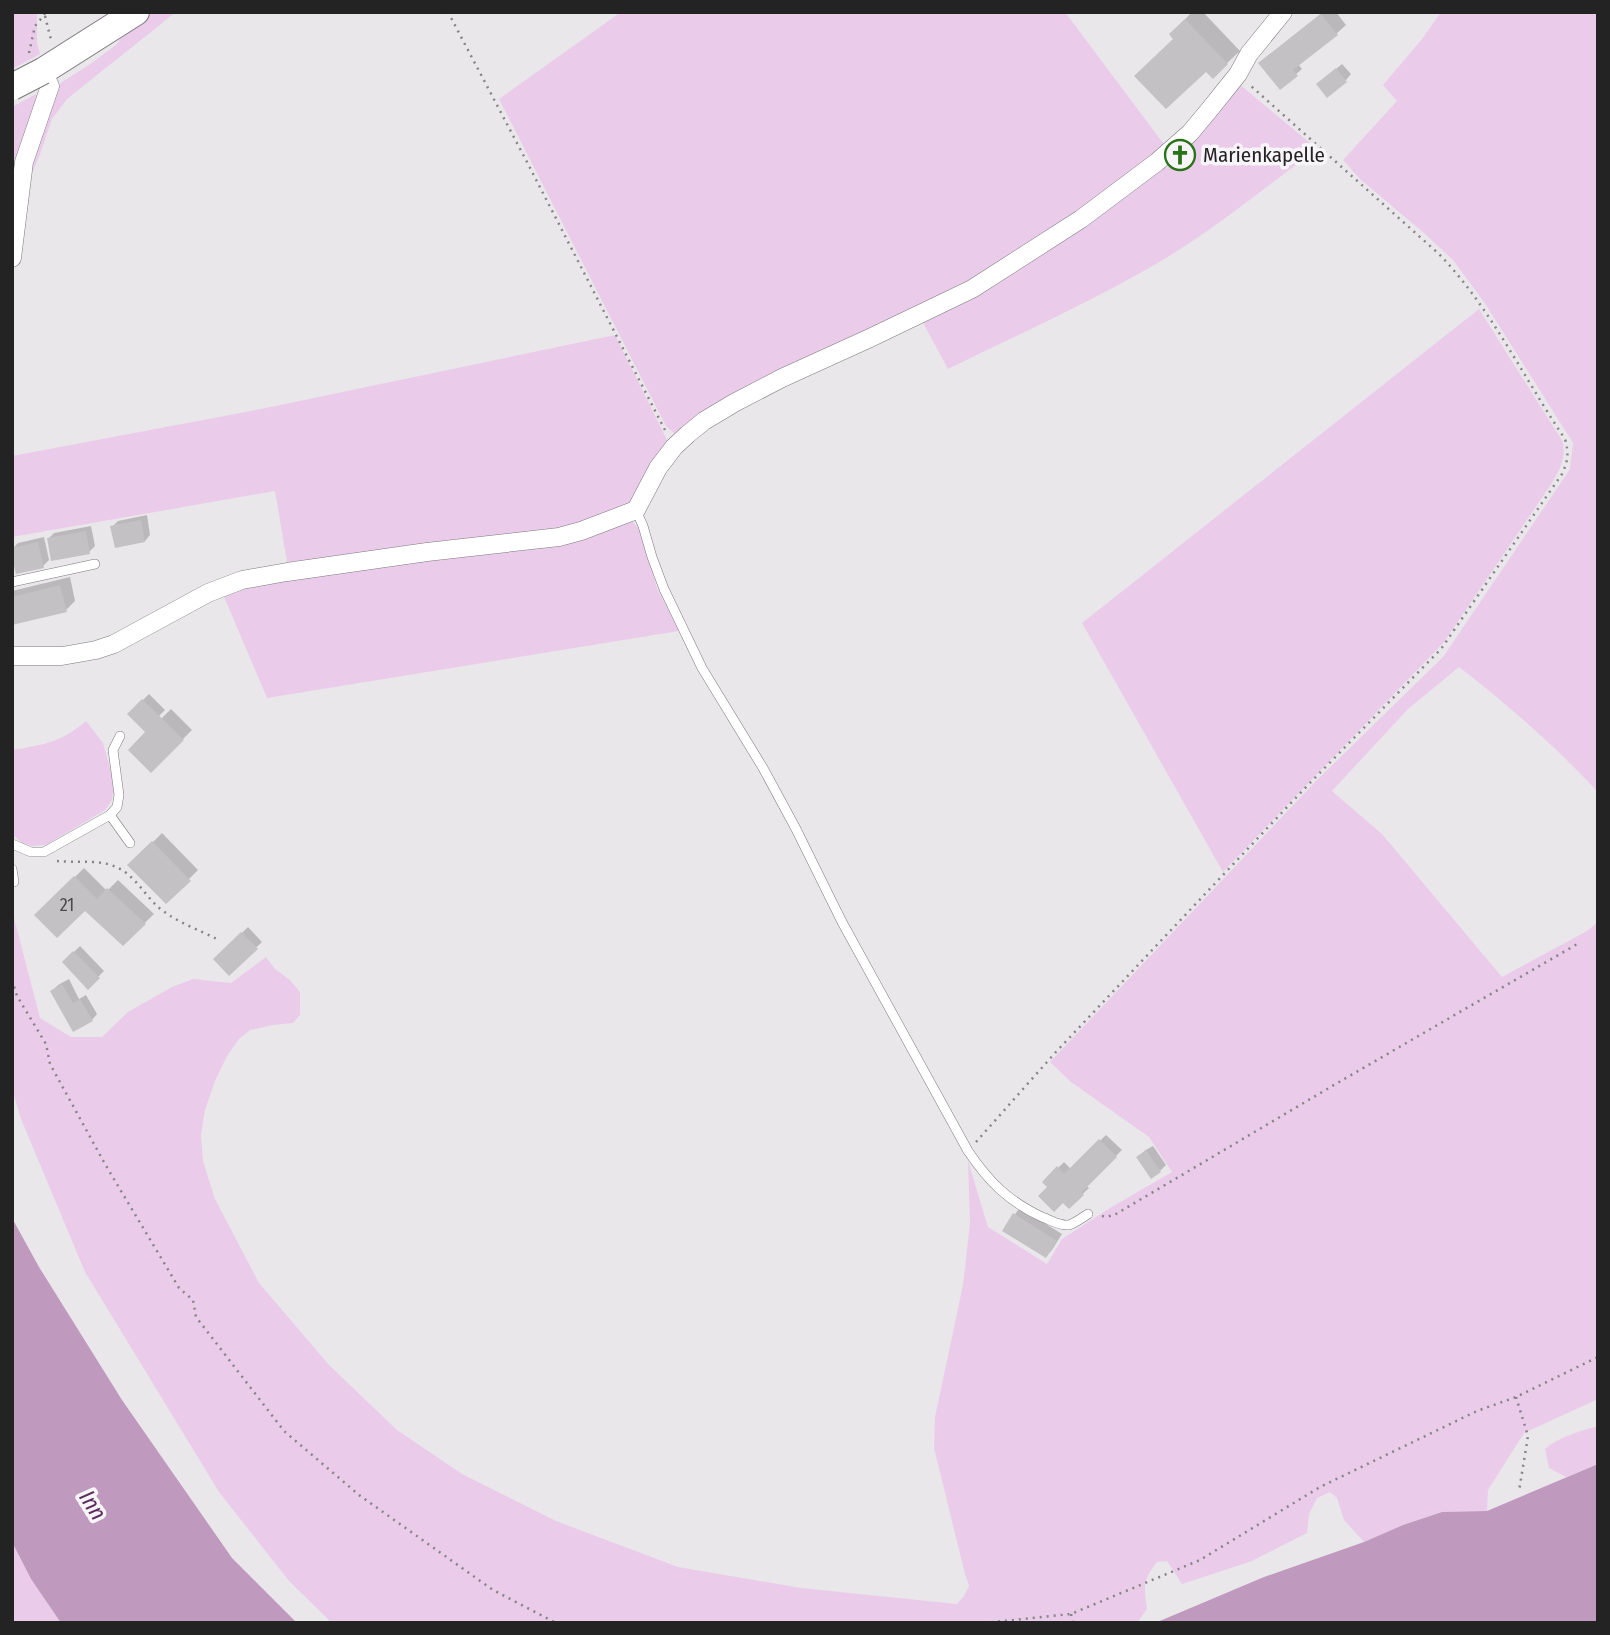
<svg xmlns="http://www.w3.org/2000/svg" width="1610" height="1635" font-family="'Fira Sans Condensed',sans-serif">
<rect width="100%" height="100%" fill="#eae7ea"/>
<g fill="#eaccea">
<polygon points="12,12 37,12 37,43 40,54 12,69"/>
<polygon points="153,12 176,12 67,99 52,119 39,157 26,187 48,100 62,82 89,65 116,45 129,27"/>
<polygon points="621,12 1065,12 1166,147 1130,178 983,276 681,434 675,434 666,426 499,99"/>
<path d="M1441 12H1598V792C1556 747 1508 705 1459 667L1408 709 1332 791 1382 834 1502 977 1587 931 1598 922V1399L1524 1433 1488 1490 1487 1511 1442 1512 1403 1525 1364 1542 1344 1520 1337 1498 1330 1492 1317 1498 1309 1514 1307 1533 1252 1561 1182 1584 1167 1561 1157 1562C1142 1581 1144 1586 1147 1609L1137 1623H332L289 1581 219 1492 85 1272 21 1119 12 1089V910L40 1018 71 1037H102L128 1012 172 987 193 979 231 983 266 957 275 969 290 980 300 992V1015L293 1023 273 1025 250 1030 239 1039 227 1056 215 1081 205 1110 201 1135 203 1161 215 1199 259 1283 329 1365 397 1430 462 1474 556 1521 678 1567 801 1588 957 1604 964 1596 969 1586 965 1574 934 1448 935 1417 963 1285 970 1223 968 1161 988 1227 1047 1264 1062 1239 1110 1208 1172 1172 1149 1137 1071 1082 1050 1062 1315 782 1443 657 1570 469 1573 443 1484 302 1453 260 1425 234 1360 179 1343 160 1397 101 1383 85 1422 39Z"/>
<path d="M1238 83 1317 149C1267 186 1219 226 1166 258 1096 300 1021 333 948 369L921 319 1154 169 1176 166 1190 156 1185 144Z"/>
<polygon points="36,94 38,98 12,212 12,107"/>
<path d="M1479 309 1563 442C1566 460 1559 471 1550 486L1444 642 1223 872 1082 623Z"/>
<polygon points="615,335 670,446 640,492 628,505 587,524 288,568 275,491 12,537 12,456 261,409"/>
<polygon points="628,521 633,522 640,530 657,588 679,631 267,698 222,592"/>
<path d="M86 721 103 743 112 775 114 789 112 800 105 810 46 845 32 846 22 843 12 834V750C43 745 62 742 86 721Z"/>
<path d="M1598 1426V1464L1566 1477 1549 1468 1545 1449C1557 1438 1582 1430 1598 1426Z"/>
<polygon points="12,1542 31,1579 61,1623 12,1623"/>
</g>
<g fill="#bf99be">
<polygon points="12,1218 39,1267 122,1400 232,1558 297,1623 61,1623 31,1579 12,1542"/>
<polygon points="1598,1464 1598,1623 1155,1623 1264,1577 1364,1542 1403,1525 1442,1512 1487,1511"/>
</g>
<g fill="#0003">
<polygon points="1192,12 1203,12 1240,51 1213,76 1171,34"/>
<polygon points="1323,12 1336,12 1346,25 1336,34 1298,64 1302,69 1280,88 1284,43"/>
<polygon points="1342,64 1351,74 1346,80 1324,79"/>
<polygon points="1185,147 1189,152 1178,161 1175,160 1174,158"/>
<polygon points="147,515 150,535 145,541 112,527 118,521"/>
<polygon points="91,526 95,546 89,552 48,539 54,533"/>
<polygon points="44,537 49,560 43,566 12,549 18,543"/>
<polygon points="70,577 75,601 66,610 12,623 12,591"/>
<polygon points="149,694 165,710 145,730 129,714"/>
<polygon points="171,709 192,730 151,771 130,750"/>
<polygon points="162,833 198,870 166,902 130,865"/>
<polygon points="84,868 107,891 118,880 154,914 123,944 85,909 37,915"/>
<polygon points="248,927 262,942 229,973 215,959"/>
<polygon points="80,946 104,971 88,987 64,962"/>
<polygon points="69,979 79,999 86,995 97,1014 92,1020 52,991 58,985"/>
<polygon points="1106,1135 1122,1150 1086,1185 1089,1188 1069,1207 1044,1182 1064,1162 1071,1169"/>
<polygon points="1153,1146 1166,1165 1160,1171 1144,1151"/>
<polygon points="1020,1208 1062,1234 1052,1250 1046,1256 1015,1214"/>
</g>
<g fill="#c4c1c4">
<polygon points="1321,14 1338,35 1293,70 1298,76 1280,90 1258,63"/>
<polygon points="1185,19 1228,64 1213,79 1206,72 1166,109 1134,76 1173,39 1169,34"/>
<polygon points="1336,68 1347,82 1327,98 1316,84"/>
<polygon points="141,520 145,542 115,548 110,526"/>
<polygon points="86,531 90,554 51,561 47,538"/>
<polygon points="38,542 44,568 16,574 12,558 12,548"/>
<polygon points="60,585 67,612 12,625 12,597"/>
<polygon points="142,699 184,740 151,773 128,750 145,732 127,714"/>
<polygon points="152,841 191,881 166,904 127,865"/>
<polygon points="74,876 97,899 107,888 146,924 123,946 85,911 57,938 34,915"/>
<polygon points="241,932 258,949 229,976 213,959"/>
<polygon points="73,951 100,978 88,990 62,962"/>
<polygon points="62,984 73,1003 80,999 93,1021 73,1032 50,991"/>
<polygon points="1099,1139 1117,1157 1082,1192 1084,1195 1069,1209 1063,1203 1054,1212 1038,1196 1047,1187 1042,1182 1057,1166 1064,1174"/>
<polygon points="1146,1150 1161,1172 1151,1179 1136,1157"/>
<polygon points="1013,1213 1057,1241 1046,1258 1002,1231"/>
</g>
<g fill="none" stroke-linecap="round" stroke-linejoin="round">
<g stroke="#7c7a7c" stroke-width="10">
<g id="lane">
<path d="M636 510 643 526 652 557 664 589 702 668 763 768 796 829 842 922 968 1151C989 1182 1008 1201 1042 1217 1051 1220 1059 1226 1069 1225 1075 1223 1082 1218 1088 1214"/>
<polyline points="12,582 95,564"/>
<polyline points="110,815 130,843"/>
<polyline points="12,844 31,852 44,852 110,815 117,807 119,795 113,750 120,736"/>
<polyline points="12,869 14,882"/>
</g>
</g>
<g stroke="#7c7a7c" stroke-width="19">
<g id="street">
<polyline points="12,258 24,162 50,86 43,71"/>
<polyline points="12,656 62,656 96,650 114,644 208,593 242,580 287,572 427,552 559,537 581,531 636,510 658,468 674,447 688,434 704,421 734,403 782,378 870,338 972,289 1081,219 1157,162 1190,133 1210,109 1238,74 1249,54 1283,12"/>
</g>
</g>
<g stroke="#7c7a7c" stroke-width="28">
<polyline id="secondary" points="43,71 136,12"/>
</g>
<g stroke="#868486" stroke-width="2.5" stroke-dasharray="2 5" stroke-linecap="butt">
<polyline points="448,12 528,164 666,432"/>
<polyline points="45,16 51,40"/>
<polyline points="29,53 35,26 45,14"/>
<path d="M57 861C76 863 99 859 116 867 133 874 143 892 155 904 171 920 197 929 217 939"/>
<polyline points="12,980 17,996 46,1044 50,1064 105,1164 179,1288 193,1300 196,1317 284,1431 359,1495 493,1590 556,1623"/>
<path d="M976 1142 1055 1053 1307 786 1441 649 1562 474C1568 461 1569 453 1565 439 1523 377 1491 308 1439 254L1251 86"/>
<polyline points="1102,1216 1107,1217 1116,1214 1339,1082 1579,943"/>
<polyline points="1516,1397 1528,1436 1519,1491"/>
<polyline points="1071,1614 1073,1623"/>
<polyline points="984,1623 1071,1614 1200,1560 1320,1487 1477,1411 1516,1397 1598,1357"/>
</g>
<use href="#lane" stroke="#fff" stroke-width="9"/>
<use href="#street" stroke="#fff" stroke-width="18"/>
<use href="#secondary" stroke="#fff" stroke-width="26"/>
<g stroke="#7c7a7c" stroke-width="28" stroke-linecap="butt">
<polyline id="secondary-bridge" points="12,87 43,71"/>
</g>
<use href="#secondary-bridge" stroke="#fff" stroke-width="26"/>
</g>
<defs>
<g id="church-ring" transform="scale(1.575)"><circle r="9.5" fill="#f8f5f8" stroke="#297418" stroke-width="1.5"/><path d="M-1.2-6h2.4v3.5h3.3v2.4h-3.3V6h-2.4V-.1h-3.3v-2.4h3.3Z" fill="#297418"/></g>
</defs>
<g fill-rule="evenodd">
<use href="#church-ring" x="1180" y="155"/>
</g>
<g text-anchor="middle" stroke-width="7" stroke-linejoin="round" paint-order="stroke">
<g font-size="18" fill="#4c4a4c">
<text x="67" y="911">21</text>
</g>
<g font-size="21" fill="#242324" stroke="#f8f5f8" text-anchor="start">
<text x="1203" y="162">Marienkapelle</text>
</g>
<g font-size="23" font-style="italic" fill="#5b2c5d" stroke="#f8f5f8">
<text transform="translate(93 1505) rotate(58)" y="8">Inn</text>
</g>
</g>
<rect width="1610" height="1635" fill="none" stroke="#242324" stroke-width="28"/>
</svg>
